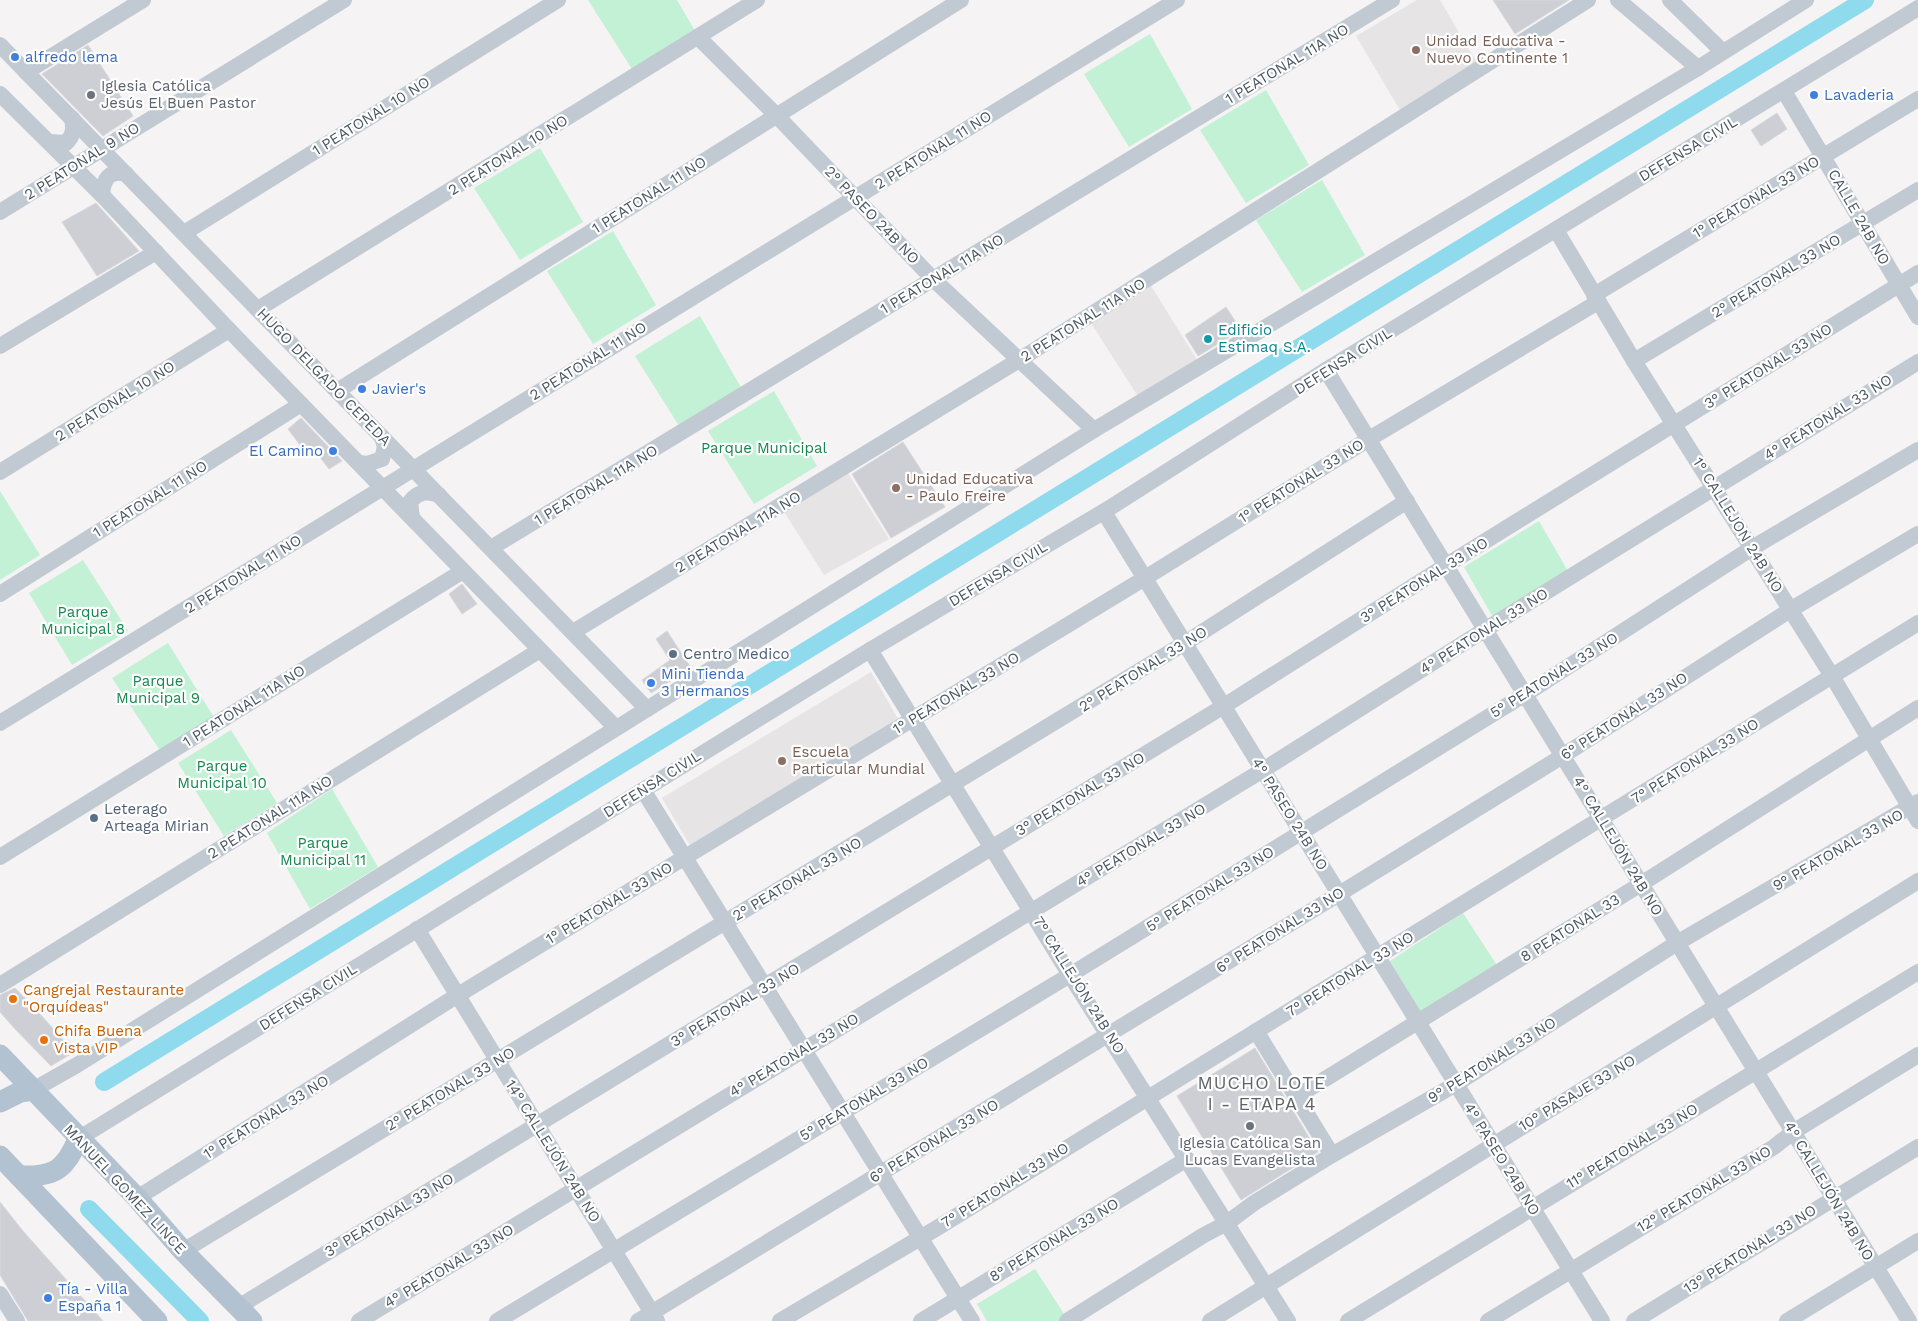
<svg xmlns="http://www.w3.org/2000/svg" width="1918" height="1321" font-family="'Work Sans',sans-serif">
<rect width="100%" height="100%" fill="#f5f3f3"/>
<g fill="#e6e4e5">
<polygon points="1417,0 1440,0 1477,63 1400,110 1356,36"/>
<polygon points="1151,286 1199,363 1139,398 1091,323"/>
<polygon points="846,470 889,539 824,575 783,510"/>
<polygon points="871,672 901,724 692,849 662,798"/>
</g>
<g fill="#c3f1d5">
<polygon points="588,0 677,0 695,31 632,69"/>
<polygon points="1150,34 1192,109 1129,147 1084,74"/>
<polygon points="1266,90 1309,165 1246,203 1200,130"/>
<polygon points="540,148 583,222 520,260 474,188"/>
<polygon points="1322,180 1365,255 1302,292 1256,220"/>
<polygon points="613,231 656,305 593,344 547,271"/>
<polygon points="700,316 743,391 681,429 635,356"/>
<polygon points="774,391 817,466 754,504 708,431"/>
<polygon points="0,491 40,555 0,580"/>
<polygon points="1539,521 1569,573 1494,619 1464,567"/>
<polygon points="83,560 128,631 72,665 29,593"/>
<polygon points="168,643 215,719 161,752 112,678"/>
<polygon points="231,730 277,803 224,836 178,763"/>
<polygon points="332,789 378,867 310,909 267,833"/>
<polygon points="1463,913 1498,967 1422,1014 1390,961"/>
<polygon points="1035,1269 1066,1317 1059,1321 987,1321 977,1304"/>
</g>
<g fill="none" stroke-linecap="round" stroke-linejoin="round">
<g stroke="#90daee" stroke-width="18">
<polyline points="104,1082 1865,0"/>
<polyline points="89,1209 200,1321"/>
</g>
</g>
<g fill="#cdcfd5" stroke="#d7d9de">
<polygon points="1493,0 1569,0 1515,34"/>
<polygon points="88,45 133,116 103,136 42,74"/>
<polygon points="1777,113 1787,129 1761,146 1751,130"/>
<polygon points="96,203 139,251 97,276 62,222"/>
<polygon points="1226,307 1241,330 1198,356 1185,335"/>
<polygon points="301,418 342,461 329,469 313,448 306,453 288,429"/>
<polygon points="903,442 945,507 891,538 852,474"/>
<polygon points="462,584 477,604 462,614 449,594"/>
<polygon points="667,631 691,668 651,693 642,680 670,660 656,639"/>
<polygon points="15,988 40,1014 74,1052 51,1066 15,1029 0,1012 0,995"/>
<polygon points="1255,1048 1318,1152 1241,1200 1177,1096"/>
<polygon points="0,1202 23,1231 103,1321 28,1321 0,1275"/>
</g>
<g fill="none" stroke-linecap="round" stroke-linejoin="round">
<g stroke="#c1cad2" stroke-width="16">
<polyline points="1618,0 1698,68"/>
<polyline points="1670,0 1723,52"/>
<polyline points="698,37 776,115 933,279 1094,430"/>
<polyline points="0,45 647,709"/>
<polyline points="26,72 143,0"/>
<polyline points="1784,91 1918,317"/>
<polyline points="0,94 102,195 229,330 616,728"/>
<path d="M49 142 66 143C74 135 74 129 72 118"/>
<path d="M102 195C103 179 110 169 126 174"/>
<polyline points="0,212 344,0"/>
<polyline points="1556,230 1634,361 1832,676 1918,821"/>
<polyline points="184,233 558,0"/>
<polyline points="1594,295 1918,99"/>
<polyline points="258,309 757,0"/>
<polyline points="0,346 156,252"/>
<polyline points="1634,361 1918,190"/>
<polyline points="1326,370 1909,1321"/>
<polyline points="337,391 961,0"/>
<polyline points="359,463 367,464 382,459 385,447 382,437"/>
<polyline points="0,472 229,330"/>
<polyline points="1104,512 1602,1321"/>
<path d="M412 518 410 502C418 491 427 491 439 495"/>
<polyline points="491,548 1392,0"/>
<polyline points="0,594 301,404"/>
<polyline points="573,632 1019,360 1588,0"/>
<polyline points="870,650 1070,975 1288,1321"/>
<polyline points="0,723 1177,0"/>
<polyline points="643,790 972,1321"/>
<polyline points="0,857 463,571"/>
<polyline points="417,929 657,1321"/>
<polyline points="0,985 540,650"/>
<polyline points="1256,1031 1332,1155"/>
<polyline points="33,1090 77,1065 1094,430 1698,68 1806,0"/>
<polyline points="1296,1097 1641,884 1918,708"/>
<polyline points="78,1139 870,650 1108,509 1326,370 1918,8"/>
<polyline points="137,1198 458,995 1145,578 1369,439 1598,302"/>
<polyline points="183,1251 1185,643 1407,501"/>
<polyline points="0,1294 17,1321"/>
<polyline points="238,1307 1224,706 1445,566 1918,273"/>
<polyline points="359,1321 1263,770 1486,629 1918,362"/>
<polyline points="497,1321 1070,975 1535,688 1752,548 1918,450"/>
<polyline points="638,1321 1339,894 1553,762 1790,610 1918,534"/>
<polyline points="780,1321 937,1228 1918,623"/>
<polyline points="921,1321 1187,1159"/>
<polyline points="1067,1321 1204,1235 1227,1223 1254,1203 1332,1155 1456,1084 1677,943 1918,802"/>
<polyline points="1210,1321 1918,881"/>
<polyline points="1348,1321 1918,972"/>
<polyline points="1488,1321 1774,1147 1793,1132 1918,1055"/>
<polyline points="1634,1321 1918,1147"/>
<polyline points="1787,1321 1918,1241"/>
</g>
<g stroke="#b3c2d1" stroke-width="21">
<polyline points="0,1055 137,1198 183,1251 252,1321"/>
<polyline points="0,1102 20,1092 33,1090"/>
<polyline points="0,1156 157,1321"/>
<path d="M19 1176C53 1177 65 1171 78 1139"/>
</g>
</g>
<g fill="#8d6e63" stroke="#fff" stroke-width="2">
<circle cx="1416" cy="50" r="5"/>
<circle cx="896" cy="488" r="5"/>
<circle cx="782" cy="761" r="5"/>
</g>
<g fill="#3f7fe0" stroke="#fff" stroke-width="2">
<circle cx="15" cy="57" r="5"/>
<circle cx="1814" cy="95" r="5"/>
<circle cx="362" cy="389" r="5"/>
<circle cx="333" cy="451" r="5"/>
<circle cx="651" cy="683" r="5"/>
<circle cx="48" cy="1298" r="5"/>
</g>
<g fill="#6b7280" stroke="#fff" stroke-width="2">
<circle cx="91" cy="95" r="5"/>
<circle cx="1250" cy="1126" r="5"/>
</g>
<circle fill="#0f9aa8" stroke="#fff" stroke-width="2" cx="1208" cy="339" r="5"/>
<g fill="#5c6f8a" stroke="#fff" stroke-width="2">
<circle cx="673" cy="654" r="5"/>
<circle cx="94" cy="818" r="5"/>
</g>
<g fill="#e8710a" stroke="#fff" stroke-width="2">
<circle cx="13" cy="999" r="5"/>
<circle cx="44" cy="1040" r="5"/>
</g>
<g text-anchor="middle" stroke-width="4.5" stroke-linejoin="round" paint-order="stroke">
<g font-size="15" fill="#785e54" stroke="#fff" text-anchor="start">
<text x="1426" y="46">Unidad Educativa -<tspan x="1426" dy="17">Nuevo Continente 1</tspan></text>
<text x="906" y="484">Unidad Educativa<tspan x="906" dy="17">- Paulo Freire</tspan></text>
<text x="792" y="757">Escuela<tspan x="792" dy="17">Particular Mundial</tspan></text>
</g>
<g font-size="15" fill="#366cbe" stroke="#fff" text-anchor="start">
<text x="25" y="62">alfredo lema</text>
<text x="1824" y="100">Lavaderia</text>
<text x="372" y="394">Javier's</text>
<text x="323" y="456" text-anchor="end">El Camino</text>
<text x="661" y="679">Mini Tienda<tspan x="661" dy="17">3 Hermanos</tspan></text>
<text x="58" y="1294">Tía - Villa<tspan x="58" dy="17">España 1</tspan></text>
</g>
<g font-size="15" fill="#4a5661" stroke="#fff">
<text transform="translate(1287 64) rotate(-31)" y="5">1 PEATONAL 11A NO</text>
<text transform="translate(371 116) rotate(-32)" y="5">1 PEATONAL 10 NO</text>
<text transform="translate(1688 149) rotate(-31)" y="5">DEFENSA CIVIL</text>
<text transform="translate(933 150) rotate(-32)" y="5">2 PEATONAL 11 NO</text>
<text transform="translate(508 155) rotate(-32)" y="5">2 PEATONAL 10 NO</text>
<text transform="translate(82 161) rotate(-32)" y="5">2 PEATONAL 9 NO</text>
<text transform="translate(649 195) rotate(-32)" y="5">1 PEATONAL 11 NO</text>
<text transform="translate(1756 197) rotate(-31)" y="5">1° PEATONAL 33 NO</text>
<text transform="translate(872 215) rotate(46)" y="5">2° PASEO 24B NO</text>
<text transform="translate(1859 217) rotate(60)" y="5">CALLE 24B NO</text>
<text transform="translate(942 274) rotate(-31)" y="5">1 PEATONAL 11A NO</text>
<text transform="translate(1776 276) rotate(-31)" y="5">2° PEATONAL 33 NO</text>
<text transform="translate(1083 320) rotate(-32)" y="5">2 PEATONAL 11A NO</text>
<text transform="translate(588 361) rotate(-32)" y="5">2 PEATONAL 11 NO</text>
<text transform="translate(1343 361) rotate(-32)" y="5">DEFENSA CIVIL</text>
<text transform="translate(1768 366) rotate(-32)" y="5">3° PEATONAL 33 NO</text>
<text transform="translate(324 377) rotate(46)" y="5">HUGO DELGADO CEPEDA</text>
<text transform="translate(115 401) rotate(-32)" y="5">2 PEATONAL 10 NO</text>
<text transform="translate(1828 417) rotate(-32)" y="5">4° PEATONAL 33 NO</text>
<text transform="translate(1301 481) rotate(-32)" y="5">1° PEATONAL 33 NO</text>
<text transform="translate(596 485) rotate(-31)" y="5">1 PEATONAL 11A NO</text>
<text transform="translate(150 499) rotate(-32)" y="5">1 PEATONAL 11 NO</text>
<text transform="translate(1738 525) rotate(58)" y="5">1° CALLEJON 24B NO</text>
<text transform="translate(738 532) rotate(-31)" y="5">2 PEATONAL 11A NO</text>
<text transform="translate(243 574) rotate(-32)" y="5">2 PEATONAL 11 NO</text>
<text transform="translate(998 574) rotate(-31)" y="5">DEFENSA CIVIL</text>
<text transform="translate(1424 580) rotate(-32)" y="5">3° PEATONAL 33 NO</text>
<text transform="translate(1484 631) rotate(-32)" y="5">4° PEATONAL 33 NO</text>
<text transform="translate(1143 669) rotate(-32)" y="5">2° PEATONAL 33 NO</text>
<text transform="translate(1554 675) rotate(-32)" y="5">5° PEATONAL 33 NO</text>
<text transform="translate(956 693) rotate(-31)" y="5">1° PEATONAL 33 NO</text>
<text transform="translate(244 706) rotate(-32)" y="5">1 PEATONAL 11A NO</text>
<text transform="translate(1624 716) rotate(-33)" y="5">6° PEATONAL 33 NO</text>
<text transform="translate(1695 761) rotate(-32)" y="5">7° PEATONAL 33 NO</text>
<text transform="translate(652 784) rotate(-32)" y="5">DEFENSA CIVIL</text>
<text transform="translate(1080 794) rotate(-31)" y="5">3° PEATONAL 33 NO</text>
<text transform="translate(1290 814) rotate(58)" y="5">4° PASEO 24B NO</text>
<text transform="translate(270 817) rotate(-32)" y="5">2 PEATONAL 11A NO</text>
<text transform="translate(1141 845) rotate(-31)" y="5">4° PEATONAL 33 NO</text>
<text transform="translate(1618 846) rotate(59)" y="5">4° CALLEJÓN 24B NO</text>
<text transform="translate(1838 850) rotate(-30)" y="5">9° PEATONAL 33 NO</text>
<text transform="translate(797 879) rotate(-31)" y="5">2° PEATONAL 33 NO</text>
<text transform="translate(1210 889) rotate(-32)" y="5">5° PEATONAL 33 NO</text>
<text transform="translate(609 903) rotate(-31)" y="5">1° PEATONAL 33 NO</text>
<text transform="translate(1570 928) rotate(-32)" y="5">8 PEATONAL 33</text>
<text transform="translate(1280 930) rotate(-32)" y="5">6° PEATONAL 33 NO</text>
<text transform="translate(1350 974) rotate(-32)" y="5">7° PEATONAL 33 NO</text>
<text transform="translate(1079 985) rotate(58)" y="5">7° CALLEJÓN 24B NO</text>
<text transform="translate(308 997) rotate(-32)" y="5">DEFENSA CIVIL</text>
<text transform="translate(735 1005) rotate(-31)" y="5">3° PEATONAL 33 NO</text>
<text transform="translate(794 1055) rotate(-31)" y="5">4° PEATONAL 33 NO</text>
<text transform="translate(1492 1060) rotate(-32)" y="5">9° PEATONAL 33 NO</text>
<text transform="translate(450 1089) rotate(-31)" y="5">2° PEATONAL 33 NO</text>
<text transform="translate(1577 1093) rotate(-31)" y="5">10° PASAJE 33 NO</text>
<text transform="translate(864 1099) rotate(-31)" y="5">5° PEATONAL 33 NO</text>
<text transform="translate(266 1117) rotate(-32)" y="5">1° PEATONAL 33 NO</text>
<text transform="translate(934 1141) rotate(-31)" y="5">6° PEATONAL 33 NO</text>
<text transform="translate(1632 1146) rotate(-31)" y="5">11° PEATONAL 33 NO</text>
<text transform="translate(553 1151) rotate(58)" y="5">14° CALLEJÓN 24B NO</text>
<text transform="translate(1502 1159) rotate(58)" y="5">4° PASEO 24B NO</text>
<text transform="translate(1005 1185) rotate(-32)" y="5">7° PEATONAL 33 NO</text>
<text transform="translate(125 1189) rotate(47)" y="5">MANUEL GOMEZ LINCE</text>
<text transform="translate(1704 1189) rotate(-31)" y="5">12° PEATONAL 33 NO</text>
<text transform="translate(1829 1191) rotate(59)" y="5">4° CALLEJÓN 24B NO</text>
<text transform="translate(389 1215) rotate(-31)" y="5">3° PEATONAL 33 NO</text>
<text transform="translate(1054 1240) rotate(-31)" y="5">8° PEATONAL 33 NO</text>
<text transform="translate(1750 1249) rotate(-32)" y="5">13° PEATONAL 33 NO</text>
<text transform="translate(449 1266) rotate(-31)" y="5">4° PEATONAL 33 NO</text>
</g>
<g font-size="15" fill="#5b616d" stroke="#fff" text-anchor="start">
<text x="101" y="91">Iglesia Católica<tspan x="101" dy="17">Jesús El Buen Pastor</tspan></text>
<text x="1250" y="1148" text-anchor="middle">Iglesia Católica San<tspan x="1250" dy="17">Lucas Evangelista</tspan></text>
</g>
<g font-size="15" fill="#0d838f" stroke="#fff" text-anchor="start">
<text x="1218" y="335">Edificio<tspan x="1218" dy="17">Estimaq S.A.</tspan></text>
</g>
<g font-size="15" fill="#17864f" stroke="#fff">
<text x="764" y="453">Parque Municipal</text>
<text x="83" y="617">Parque<tspan x="83" dy="17">Municipal 8</tspan></text>
<text x="158" y="686">Parque<tspan x="158" dy="17">Municipal 9</tspan></text>
<text x="222" y="771">Parque<tspan x="222" dy="17">Municipal 10</tspan></text>
<text x="323" y="848">Parque<tspan x="323" dy="17">Municipal 11</tspan></text>
</g>
<g font-size="15" fill="#4e5e75" stroke="#fff" text-anchor="start">
<text x="683" y="659">Centro Medico</text>
<text x="104" y="814">Leterago<tspan x="104" dy="17">Arteaga Mirian</tspan></text>
</g>
<g font-size="15" fill="#c56008" stroke="#fff" text-anchor="start">
<text x="23" y="995">Cangrejal Restaurante<tspan x="23" dy="17">"Orquídeas"</tspan></text>
<text x="54" y="1036">Chifa Buena<tspan x="54" dy="17">Vista VIP</tspan></text>
</g>
<g font-size="18" letter-spacing="1" fill="#5f6368" stroke="#fff">
<text x="1262" y="1089">MUCHO LOTE<tspan x="1262" dy="21">I - ETAPA 4</tspan></text>
</g>
</g>
</svg>
